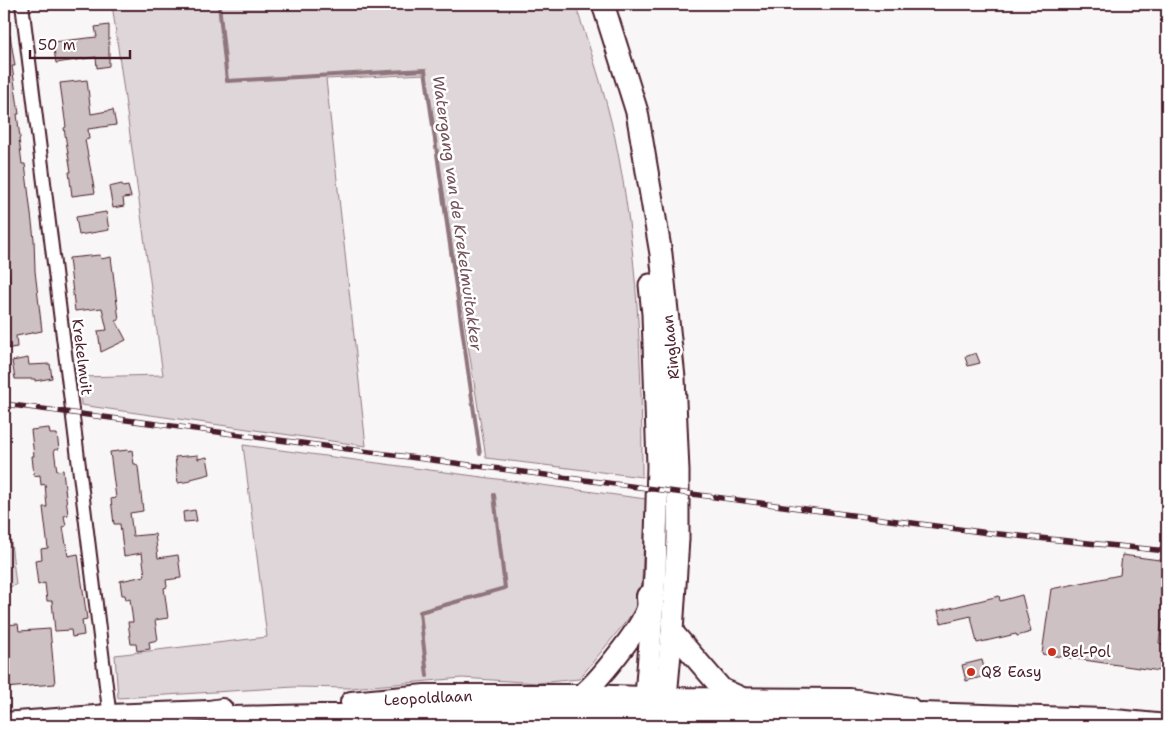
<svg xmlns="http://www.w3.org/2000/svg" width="1171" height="730" font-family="'Shantell Sans',sans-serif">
<rect width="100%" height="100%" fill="#f8f6f7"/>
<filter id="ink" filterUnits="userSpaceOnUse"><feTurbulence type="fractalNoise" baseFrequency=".02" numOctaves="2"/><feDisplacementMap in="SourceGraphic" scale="10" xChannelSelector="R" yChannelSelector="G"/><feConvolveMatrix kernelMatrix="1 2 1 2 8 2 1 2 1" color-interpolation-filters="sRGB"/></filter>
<g filter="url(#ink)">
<g fill="#ded6d9" stroke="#947a82">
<path d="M112 4H575C590 48 605 93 615 138 638 249 642 364 642 477L486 458 425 74 326 79 366 446 81 405 79 377 163 375Z"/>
<polygon points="243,445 646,499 641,599 628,619 579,679 538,683 462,678 350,688 294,687 118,698 115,655 267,637"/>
<polygon points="4,483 16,585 4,588"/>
</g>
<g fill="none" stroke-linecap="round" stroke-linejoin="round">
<g stroke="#8f747b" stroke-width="4">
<polyline points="219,4 227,81 425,70 480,454"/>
<polyline points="427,676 420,612 505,588 494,495"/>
</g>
</g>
<g fill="#cdc1c4" stroke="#4a1f2b">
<polygon points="109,25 109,66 97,68 96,57 56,63 53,42 97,37 95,27"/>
<polygon points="4,35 10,35 15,66 12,66 19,114 17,114 20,138 19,139 22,164 25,164 34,239 35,271 42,331 16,336 17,347 5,349 4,283 10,281 6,252 10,251 6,226 4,226"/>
<polygon points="87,80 91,114 113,110 116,125 88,129 89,139 85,140 95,193 72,196 69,172 71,172 64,128 66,127 60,83"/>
<polygon points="122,184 123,187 128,186 131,197 123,198 124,206 113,208 109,187"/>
<polygon points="106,212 109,230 79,235 76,217"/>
<polygon points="100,255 101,259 111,257 119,320 116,321 126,340 101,352 98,331 107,330 102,308 75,311 69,258"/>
<polygon points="976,353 980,363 968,366 965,357"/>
<polygon points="28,358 29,365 50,364 52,378 35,381 35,379 15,379 12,361"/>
<polygon points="49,428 50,434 57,434 59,449 54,450 57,471 63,470 68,515 64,516 66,526 63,527 68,556 78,554 87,619 82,620 84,635 72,637 71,630 55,631 52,601 47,601 45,583 38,585 35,560 42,559 41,549 48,548 43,507 47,507 45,484 41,485 40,475 34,476 32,456 34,456 31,430"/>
<polygon points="128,450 128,451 132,450 134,464 136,464 138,467 143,511 130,513 133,536 155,534 158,558 178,555 181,578 166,580 167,587 164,588 168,618 155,620 158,640 149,642 150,649 137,651 136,644 131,644 128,622 133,622 130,599 126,600 125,595 122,595 120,581 145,576 142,553 124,556 120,524 114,524 111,499 116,498 110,452"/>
<polygon points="198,455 198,459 207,457 210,474 191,479 191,481 178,483 175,457"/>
<polygon points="195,510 197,521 184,522 183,512"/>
<polygon points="1122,555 1167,561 1167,582 1165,600 1167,601 1167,621 1162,620 1159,643 1167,645 1167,672 1042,654 1051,589 1120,575"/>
<polygon points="1022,595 1031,632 1017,636 1016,634 977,643 971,616 941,623 938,611 999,596 1000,601"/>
<polygon points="18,624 19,631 50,629 55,684 4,688 4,625"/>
<polygon points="982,660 986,676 966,681 962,665"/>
</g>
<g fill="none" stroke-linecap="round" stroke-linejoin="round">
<g stroke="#4a1f2b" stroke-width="16">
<polyline id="minor" points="22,4 111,726"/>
</g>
<g stroke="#4a1f2b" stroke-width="24">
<g id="primary">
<polyline points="672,631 722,689 740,697"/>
<path d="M581 695C597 683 642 627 647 608 648 604 647 600 647 596"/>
<polyline points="351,702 425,695 581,695 676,698 850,699 910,708"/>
<polyline points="209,711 232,717 319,715 676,715 906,718 921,713 1104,719 1167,725"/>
<polyline points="4,723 109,715 209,711 222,709"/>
</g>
</g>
<g stroke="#4a1f2b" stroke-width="25">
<g id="trunk">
<polyline points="603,4 637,112 661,254 674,378 678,471 678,539 672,631 666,697"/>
<polyline points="646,697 655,574 658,466 653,314 650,285"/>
</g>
</g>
<use href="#minor" stroke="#fff" stroke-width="12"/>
<use href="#primary" stroke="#fff" stroke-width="20"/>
<use href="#trunk" stroke="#fff" stroke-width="21"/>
<g stroke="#4a1f2b" stroke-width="5.5">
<polyline id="rail" points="4,404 989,533 1167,551"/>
</g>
<use href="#rail" stroke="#fff" stroke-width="4" stroke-dasharray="11" stroke-linecap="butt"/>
</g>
</g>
<g fill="#c8321e" stroke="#fff" stroke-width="2">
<circle cx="1052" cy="652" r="5"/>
<circle cx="971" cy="672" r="5"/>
</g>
<g text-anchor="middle" stroke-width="5" stroke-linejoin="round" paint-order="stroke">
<g font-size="15" fill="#4a1f2b" stroke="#fff">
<text transform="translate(671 347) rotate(-96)" y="5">Ringlaan</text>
<text transform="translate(82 357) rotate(83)" y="5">Krekelmuit</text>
<text transform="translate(428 698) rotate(-3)" y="5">Leopoldlaan</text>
</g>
<g font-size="15" fill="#4a1f2b" stroke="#fff" text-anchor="start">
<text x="1062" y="657">Bel-Pol</text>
<text x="981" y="677">Q8 Easy</text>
</g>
<g font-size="16" font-style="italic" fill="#72515a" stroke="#fff">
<text transform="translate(458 213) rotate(82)" y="6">Watergang van de Krekelmuitakker</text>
</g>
</g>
<rect width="1171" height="730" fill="none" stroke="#fff" stroke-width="20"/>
<rect x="10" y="10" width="1151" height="710" fill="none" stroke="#4a1f2b" stroke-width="2" filter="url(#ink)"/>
<path d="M30 50v8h100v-8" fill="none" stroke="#4a1f2b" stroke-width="2.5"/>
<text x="38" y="50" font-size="15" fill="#4a1f2b" stroke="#ffffff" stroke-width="4" paint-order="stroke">50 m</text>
</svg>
